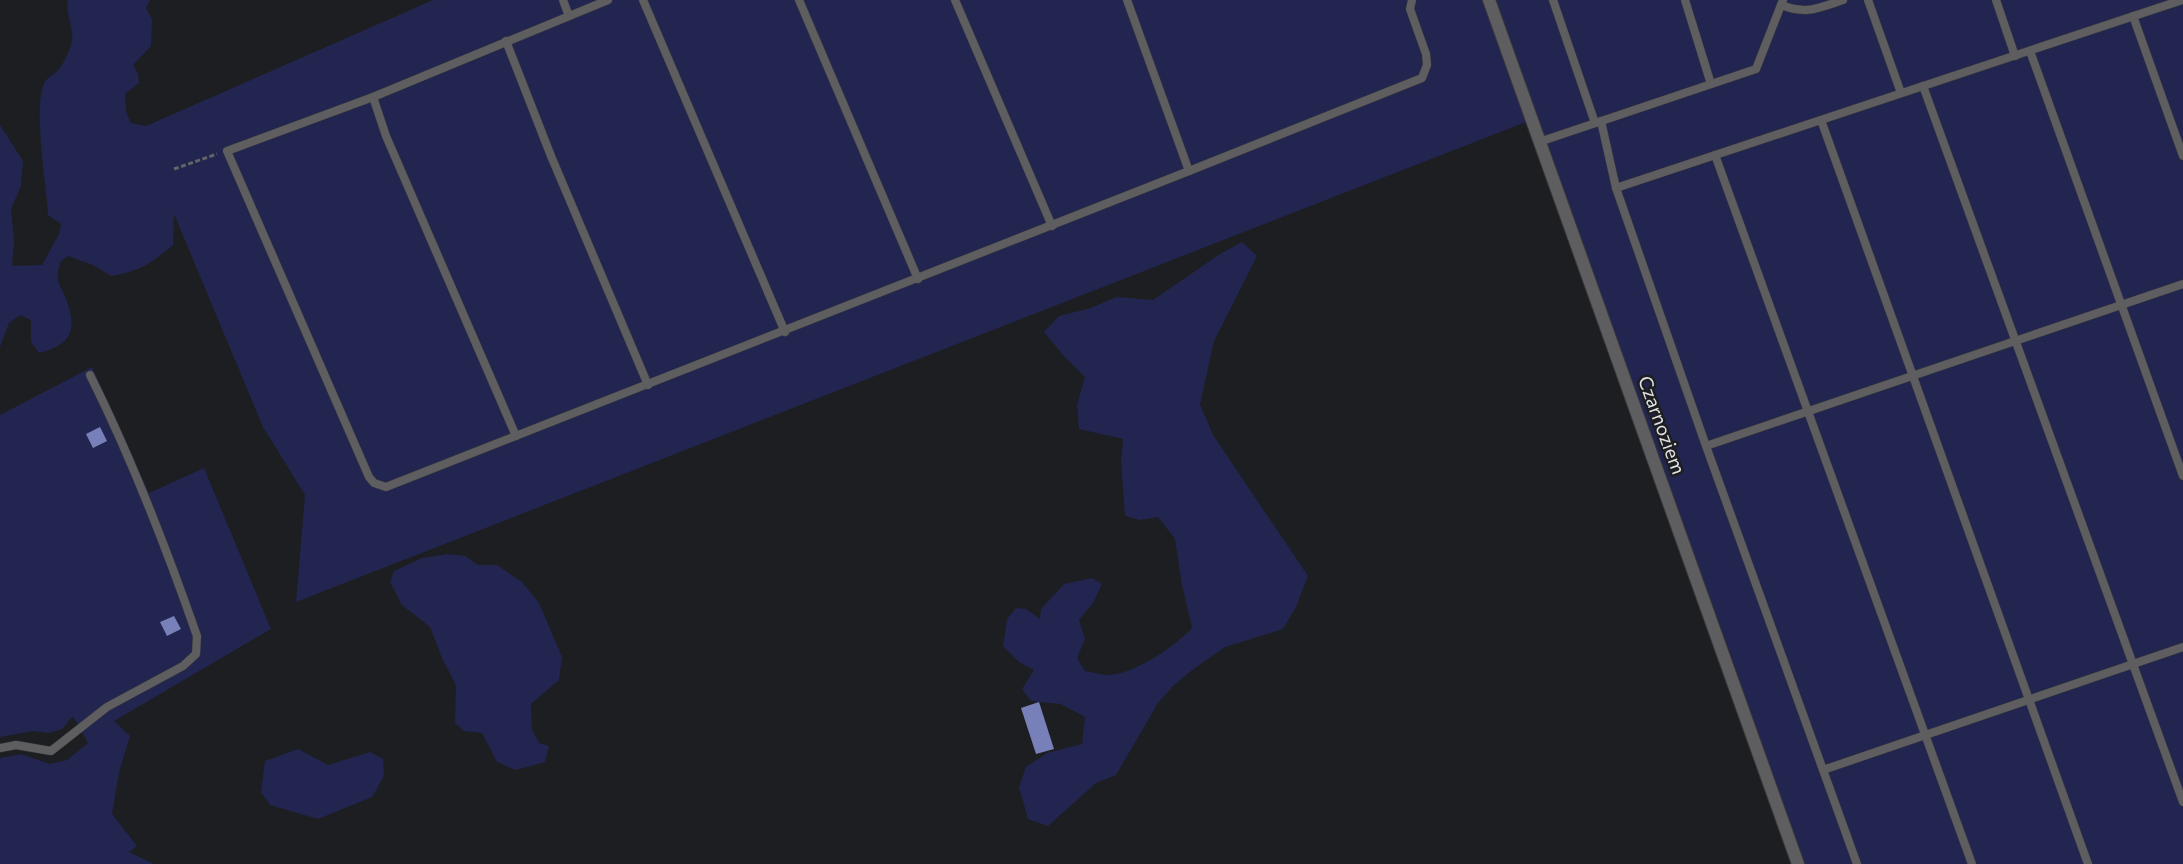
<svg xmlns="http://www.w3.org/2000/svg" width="2183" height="864" font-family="Commissioner,sans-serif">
<rect width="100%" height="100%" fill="#1d1e21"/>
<g fill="#22254f">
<path d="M68 0H150L146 8 152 19 151 46 133 65 138 74 139 83 125 94 126 112 131 123 146 126 433 0H2183V864H1803L1733 661 1536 118 296 602 305 495 263 427 174 214 173 245C150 264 141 271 111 276L93 265 68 256 60 262C59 267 57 273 58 278 58 285 64 292 66 299 78 330 71 345 39 353L31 342V320L20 315 9 323 0 347V125L23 161 21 186 11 209 14 240 12 266 42 265 59 234 61 224 48 215C47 189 32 102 45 82 48 77 55 74 59 69 64 63 69 52 71 45 76 29 65 18 68 0Z"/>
<path d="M1242 242 1257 256 1214 341 1200 404 1213 435 1308 576 1296 607 1283 629 1225 647 1195 668 1173 686 1158 703 1116 775 1096 783 1048 826 1028 819 1019 787 1026 767 1047 753 1082 744 1085 717 1061 704 1031 701 1022 689 1034 670 1019 662 1003 646 1007 619 1016 608 1026 609 1040 619 1041 609 1064 584 1092 578 1102 584 1093 603 1079 620 1085 639 1077 658 1085 671C1092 672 1101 675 1108 675 1135 674 1174 647 1192 628L1182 585 1175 539 1158 517 1140 520 1125 516 1121 462 1123 439 1079 429 1077 405 1085 377 1063 355 1044 332 1059 316 1091 308 1116 297 1153 300 1220 254Z"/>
<polygon points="92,367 149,493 204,468 271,629 114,721 130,736 119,772 112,814 137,846 129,852 154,864 0,864 0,758 21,754 50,764 67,760 88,743 73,716 62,729 49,733 33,731 0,737 0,415"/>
<polygon points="448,554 465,556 478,565 497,565 522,582 539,603 562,657 559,680 531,704 532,730 539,743 549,746 545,762 516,770 497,762 482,733 464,731 455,723 456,685 442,658 430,627 402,605 390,582 394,571 422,558"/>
<polygon points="298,749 328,765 370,752 383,759 384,776 372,797 318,819 270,805 261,792 265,761"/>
</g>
<g fill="#7880ba">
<polygon points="100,427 107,441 93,448 86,434"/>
<polygon points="174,616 181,629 167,636 160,622"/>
<polygon points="1039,702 1054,749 1036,754 1021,708"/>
</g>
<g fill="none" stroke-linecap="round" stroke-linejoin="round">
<g stroke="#39393c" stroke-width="9">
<g id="lane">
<polyline points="563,0 569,16"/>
<polyline points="608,0 373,97 227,151 369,477 374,483 386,487 1189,171 1127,0"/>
<polyline points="643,0 785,332"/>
<polyline points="799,0 918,279"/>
<polyline points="955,0 1052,226"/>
<polyline points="1553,0 1595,123"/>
<polyline points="1685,0 1711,84"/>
<polyline points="1868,0 1901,93"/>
<polyline points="1996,0 2015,56"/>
<path d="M1781 5C1807 15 1818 8 1843 0"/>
<polyline points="2133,16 2183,156"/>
<polyline points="506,41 551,156 648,385"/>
<polyline points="2030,51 2183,476"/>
<polyline points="1923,86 2183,802"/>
<polyline points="373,97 386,136 516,436"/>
<polyline points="1821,120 2088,864"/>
<polyline points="1601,121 1616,188 1706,446 1857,864"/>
<polyline points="1539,142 1756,69 1783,0"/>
<polyline points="1715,155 1972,864"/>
<polyline points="1189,171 1422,78 1427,65 1426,54 1410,9 1412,0"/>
<polyline points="1616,188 2182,0"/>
<polyline points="1706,446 2183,284"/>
<path d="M0 748 16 745 51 751 107 707 183 666 196 654 197 636C166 547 132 459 90 375"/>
<polyline points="1823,770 2183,647"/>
</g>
</g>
<g stroke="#39393c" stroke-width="14">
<polyline id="street" points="1489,0 1798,864"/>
</g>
<polyline stroke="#636467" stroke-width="3" stroke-dasharray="5 2.5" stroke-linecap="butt" points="174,169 217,154"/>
<use href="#lane" stroke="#5e5e60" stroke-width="8"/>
<use href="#street" stroke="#5e5e60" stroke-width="12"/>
</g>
<g text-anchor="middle" stroke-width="5" stroke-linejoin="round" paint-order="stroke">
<g font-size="19" fill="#e2e2e5" stroke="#1d1e21">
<text transform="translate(1662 425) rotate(70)" y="7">Czarnoziem</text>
</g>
</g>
</svg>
